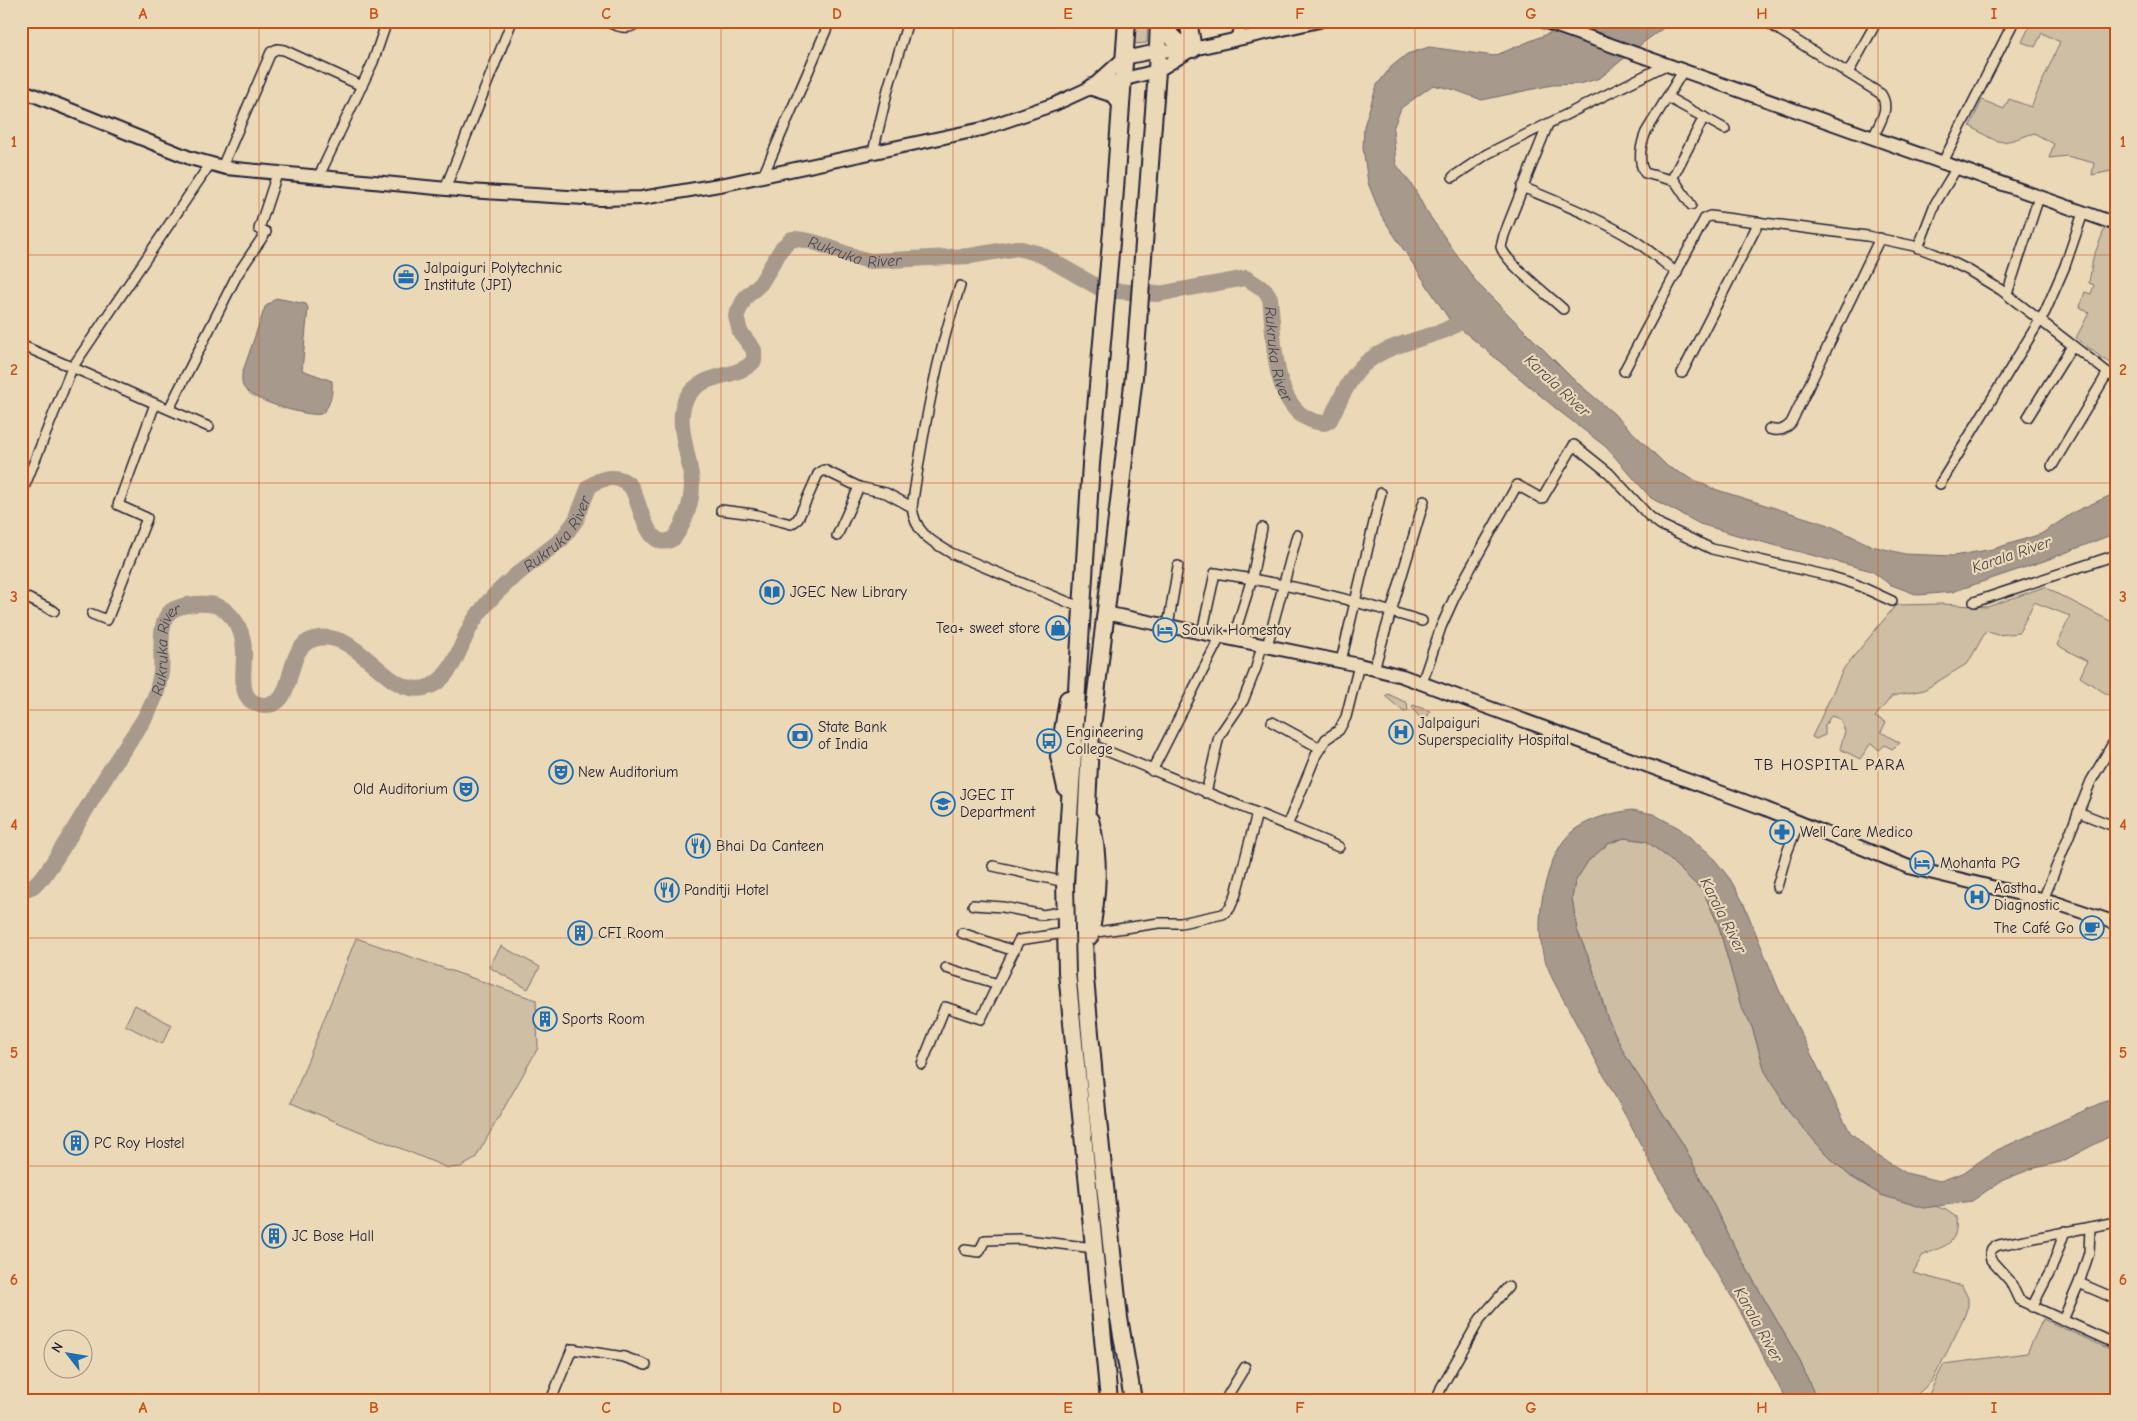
<svg xmlns="http://www.w3.org/2000/svg" width="2137" height="1421" font-family="'Comic Neue',sans-serif">
<rect width="100%" height="100%" fill="#ebd8b6"/>
<filter id="ink" filterUnits="userSpaceOnUse"><feTurbulence type="fractalNoise" baseFrequency=".02" numOctaves="2"/><feDisplacementMap in="SourceGraphic" scale="10" xChannelSelector="R" yChannelSelector="G"/><feConvolveMatrix kernelMatrix="1 2 1 2 8 2 1 2 1" color-interpolation-filters="sRGB"/></filter>
<g filter="url(#ink)">
<g fill="#cebea4" stroke="#787070">
<polygon points="1132,21 1148,21 1147,43 1131,44"/>
<path d="M2032 21H2116V170L2092 175 2094 163 2067 156 2049 158 2054 144 2034 133C1998 145 2003 146 1970 126L1982 100 2004 109 2009 99 2031 107 2060 42 2042 33 2035 47 2022 42Z"/>
<polygon points="2105,228 2116,231 2116,366 2102,358 2076,338 2089,313 2080,307 2085,292 2091,294 2094,285 2089,283 2093,258"/>
<polygon points="2044,587 2116,624 2116,700 2080,677 2087,661 2057,645 2070,616 2034,602 2019,633 1997,635 1986,631 1968,663 1924,690 1892,696 1875,717 1886,722 1881,732 1900,743 1892,749 1885,745 1879,750 1871,743 1860,759 1840,749 1845,731 1840,719 1831,716 1825,725 1825,735 1816,739 1812,737 1844,668 1896,605 1943,604 1987,607"/>
<polygon points="1388,694 1407,703 1408,711 1404,712 1385,696"/>
<polygon points="1413,705 1430,711 1428,716 1420,718 1412,707"/>
<path d="M1624 838 1646 841 1666 856 1703 891 1718 924 1741 1006 1752 1027 1765 1071 1789 1112 1827 1155 1850 1176 1881 1195 1924 1207 1935 1206 1946 1210 1956 1217C1959 1247 1943 1245 1922 1256L1913 1273 1962 1286 1968 1298V1306L1963 1320 1933 1380 1911 1400H1816L1799 1359 1737 1252 1683 1144 1626 1057 1607 1017 1592 966 1577 930 1572 898 1575 882 1588 861 1608 844Z"/>
<polygon points="356,938 536,1000 538,1048 475,1159 461,1167 448,1168 291,1103"/>
<polygon points="501,946 540,967 528,989 489,967"/>
<polygon points="135,1005 172,1025 162,1044 125,1025"/>
<polygon points="2043,1319 2116,1352 2116,1400 1926,1400 1944,1364 2027,1353"/>
</g>
<g fill="#a7998c" stroke="#72696c">
<polygon points="1579,21 1673,21 1644,42 1600,78 1580,84 1552,85 1482,100 1455,90 1433,85 1401,108 1393,129 1396,164 1414,188 1426,211 1477,283 1573,379 1613,413 1668,467 1711,488 1829,525 1872,546 1905,554 1953,556 1993,549 2041,534 2076,511 2116,493 2116,533 2044,561 1952,592 1918,595 1889,584 1872,571 1747,538 1700,524 1651,498 1606,447 1559,411 1449,319 1381,215 1368,183 1363,148 1364,126 1377,85 1391,67 1407,54 1429,47 1494,56"/>
<path d="M276 298 306 304 308 308 302 370 332 381C333 392 331 407 321 414 307 417 254 401 245 389 241 385 242 380 242 374L265 307Z"/>
<path d="M1632 810 1653 814 1679 828 1710 854 1730 879 1743 902 1779 990 1850 1132 1873 1153 1906 1173 1940 1181 1963 1173 1993 1152 2103 1102 2116 1099V1133L2061 1162 2031 1169 2001 1181 1972 1201 1924 1208 1881 1195 1850 1176 1827 1155 1789 1112 1765 1071 1752 1027 1741 1006 1718 924 1703 891 1666 856 1646 841 1624 838 1608 844 1588 861 1575 882 1572 898 1577 930 1592 966 1607 1017 1626 1057 1683 1144 1737 1252 1799 1359 1817 1400H1786L1738 1307 1656 1173 1552 978C1549 969 1543 958 1542 949 1535 916 1546 852 1574 830 1591 818 1612 813 1632 810Z"/>
</g>
<g fill="none" stroke-linecap="round" stroke-linejoin="round">
<path stroke="#a7998c" stroke-width="16" id="s1" d="M21 891 33 886 43 877C71 838 93 795 120 755 133 735 148 717 156 694 158 687 160 679 161 672 163 656 157 622 171 611 180 605 196 603 206 604 216 604 223 607 230 615 239 624 244 638 244 651 245 672 235 704 265 705 298 706 282 648 314 639 351 628 377 678 407 687 419 691 431 688 440 680 457 665 462 640 473 622 495 587 531 564 562 539L576 520 589 487C601 477 620 473 631 487 640 499 646 556 674 538 685 523 692 503 692 484 691 458 673 420 687 397 704 371 736 380 754 361V350L740 332 736 316 745 298 761 283 782 248 792 239C817 238 845 257 871 261L970 256 1017 248 1040 254 1103 290 1158 294 1246 278 1265 290 1270 298C1275 337 1270 420 1325 423L1330 420C1338 404 1345 387 1356 373 1377 346 1414 342 1443 331 1453 327 1463 320 1473 314"/>
<g stroke="#22223b" stroke-width="12">
<g id="street">
<path d="M604 21C616 25 629 33 638 21"/>
<path d="M1765 21 1881 94C1891 109 1879 123 1873 138"/>
<polyline points="1233,40 1246,21"/>
<path d="M1683 71 1646 132C1641 144 1637 162 1645 173L1675 181 1691 205"/>
<polyline points="1848,73 1877,21"/>
<polyline points="1667,97 1725,129"/>
<path d="M1548 124 1504 235 1501 247C1506 263 1549 296 1563 309"/>
<polyline points="873,152 888,89 908,21"/>
<polyline points="1942,164 2014,21"/>
<polyline points="222,167 268,59 271,52 277,49 284,50 362,86"/>
<polyline points="763,176 830,21"/>
<polyline points="1453,177 1487,154 1666,65"/>
<polyline points="318,178 373,62 387,21"/>
<polyline points="1672,179 1704,117"/>
<path d="M1522 187C1560 203 1599 218 1634 240 1649 250 1663 262 1677 273"/>
<polyline points="445,189 512,21"/>
<polyline points="1918,248 1935,204 1956,169"/>
<polyline points="2007,294 2039,197"/>
<polyline points="21,345 209,427"/>
<polyline points="1624,371 1705,218 1710,216 1867,236 1914,246 1935,254 1968,270 2001,290 2116,379"/>
<polyline points="1682,373 1759,222"/>
<polyline points="169,409 237,275 266,232 259,229 277,174"/>
<polyline points="2028,417 2072,346"/>
<path d="M1769 429C1779 432 1784 430 1791 423L1880 238"/>
<polyline points="2052,466 2107,374"/>
<polyline points="1940,484 2045,312 2065,266 2083,213"/>
<polyline points="21,495 72,368 210,164"/>
<path d="M912 507C923 433 936 357 960 286"/>
<path d="M721 510 753 514 791 524 798 519 818 474 824 470 859 487 886 493 912 507C915 533 931 541 951 553L1082 608"/>
<polyline points="837,536 859,487"/>
<polyline points="21,595 54,611"/>
<polyline points="1974,602 2116,555"/>
<polyline points="92,614 107,620 147,518 118,505 155,404"/>
<polyline points="1168,626 1178,566"/>
<path d="M1202 633 1215 573C1285 583 1354 600 1422 621"/>
<polyline points="1233,639 1252,578 1262,528"/>
<polyline points="1267,646 1297,535"/>
<polyline points="1341,661 1381,493"/>
<polyline points="1374,669 1424,501"/>
<polyline points="1422,683 1441,627 1455,596 1517,485 1542,499 1574,445 1609,473 1649,516 1661,525 1712,549 1829,576 1855,584 1892,601"/>
<polyline points="1272,722 1320,748"/>
<polyline points="1090,744 1339,847"/>
<polyline points="1152,771 1220,637"/>
<polyline points="1206,793 1219,736 1243,701 1256,668 1262,645"/>
<polyline points="2078,812 2116,827"/>
<polyline points="1287,826 1316,755 1326,739 1339,730 1346,717 1359,665"/>
<polyline points="993,866 1065,882"/>
<polyline points="1777,887 1786,855 1799,822"/>
<polyline points="2043,900 2091,781 2116,738"/>
<polyline points="973,905 1003,907 1043,915 1065,911"/>
<polyline points="962,933 1014,951"/>
<polyline points="1090,933 1159,923 1181,923 1223,914 1230,908 1236,894 1257,813"/>
<polyline points="946,968 998,984"/>
<polyline points="922,1064 945,1007 981,1019 1019,940 1065,933"/>
<path d="M2116 1222 1999 1245C1992 1247 1988 1253 1991 1260L2010 1281 2019 1300 2116 1344"/>
<polyline points="965,1250 979,1252 985,1240 1019,1239 1094,1248"/>
<polyline points="2079,1283 2116,1299"/>
<polyline points="2032,1307 2051,1270 2065,1231"/>
<polyline points="2063,1320 2079,1283 2089,1253 2090,1227"/>
<polyline points="551,1400 572,1349 624,1357 646,1365"/>
<polyline points="1228,1400 1228,1395 1245,1367"/>
<polyline points="1441,1400 1439,1394 1441,1388 1480,1319 1508,1287"/>
</g>
</g>
<g stroke="#22223b" stroke-width="16">
<g id="secondary">
<polyline points="1543,21 2116,224"/>
<polyline points="1193,49 1319,21"/>
<polyline points="21,90 190,158 226,168 468,191 601,199 642,198 725,184 982,129 1055,104 1092,87 1157,71 1193,49 1158,51 1124,58 1092,87"/>
<polyline points="1105,613 1359,665 1402,676 1766,809 1909,867 2053,902 2116,923"/>
</g>
</g>
<g stroke="#22223b" stroke-width="20">
<g id="highway">
<path d="M1164 21C1169 38 1177 44 1193 49L1188 21"/>
<polyline points="1092,87 1114,94 1121,104"/>
<polyline points="1066,788 1059,756 1068,699"/>
<path d="M1090 936C1097 897 1101 858 1090 820"/>
<polyline points="1109,1400 1067,972 1065,882 1091,464 1112,231 1127,21"/>
<polyline points="1133,1400 1119,1318 1097,1111 1085,978 1083,888 1090,744 1134,376 1157,71 1159,21"/>
</g>
</g>
<use href="#street" stroke="#ebd8b6" stroke-width="9"/>
<use href="#secondary" stroke="#ebd8b6" stroke-width="12"/>
<use href="#highway" stroke="#ebd8b6" stroke-width="16"/>
</g>
</g>
<path fill="none" stroke="#ca5113" stroke-width="1" stroke-opacity="0.55" d="M259 21V1400M490 21V1400M721 21V1400M953 21V1400M1184 21V1400M1415 21V1400M1647 21V1400M1878 21V1400M21 255H2116M21 483H2116M21 710H2116M21 938H2116M21 1166H2116"/>
<defs>
<g id="office-ring" transform="scale(1.25)"><circle r="9.5" fill="#ebd8b6" stroke="#1f6fb2" stroke-width="1.5"/><path d="M-6-3h4V-5.5h4V-3h4V5H-6ZM-1-4.5V-3h2v-1.5ZM-6 0V1H6V0Z" fill="#1f6fb2"/></g>
<g id="library-ring" transform="scale(1.25)"><circle r="9.5" fill="#ebd8b6" stroke="#1f6fb2" stroke-width="1.5"/><path d="M-6-4Q-3-5.5-.7-3.5V5Q-3 3-6 4ZM6-4Q3-5.5 .7-3.5V5Q3 3 6 4Z" fill="#1f6fb2"/></g>
<g id="shop-ring" transform="scale(1.25)"><circle r="9.5" fill="#ebd8b6" stroke="#1f6fb2" stroke-width="1.5"/><path d="M-5-2.5h2.3a2.7 3.5 0 0 1 5.4 0H5L5.5 6h-11ZM-1.5-2.5h3a1.5 2.3 0 0 0-3 0Z" fill="#1f6fb2"/></g>
<g id="hotel-ring" transform="scale(1.25)"><circle r="9.5" fill="#ebd8b6" stroke="#1f6fb2" stroke-width="1.5"/><path d="M-6-4.5h1.5V1H6V5H4.5V3h-9V5H-6ZM-4 0a1.8 1.8 0 1 1 3.6 0ZM.5 0V-2.5h3Q6-2.5 6 0Z" fill="#1f6fb2"/></g>
<g id="hospital-ring" transform="scale(1.25)"><circle r="9.5" fill="#ebd8b6" stroke="#1f6fb2" stroke-width="1.5"/><path d="M-5-5h3v3.5h4V-5h3V5h-3V1.5h-4V5h-3Z" fill="#1f6fb2"/></g>
<g id="bank-ring" transform="scale(1.25)"><circle r="9.5" fill="#ebd8b6" stroke="#1f6fb2" stroke-width="1.5"/><path d="M-6-4H6V4H-6ZM0-2.3a2.3 2.3 0 1 0 0 4.6a2.3 2.3 0 1 0 0-4.6Z" fill="#1f6fb2"/></g>
<g id="bus-ring" transform="scale(1.25)"><circle r="9.5" fill="#ebd8b6" stroke="#1f6fb2" stroke-width="1.5"/><path d="M-5-6H5V4H4V6H2V4H-2V6H-4V4H-5ZM-3.5-4V0h7V-4ZM-3.5 1.2v1.5H-2V1.2ZM2 1.2v1.5H3.5V1.2Z" fill="#1f6fb2"/></g>
<g id="theatre-ring" transform="scale(1.25)"><circle r="9.5" fill="#ebd8b6" stroke="#1f6fb2" stroke-width="1.5"/><path d="M-5-5.5Q0-4 5-5.5V0Q5 5 0 6Q-5 5-5 0ZM-3.3-2.5H-1v1.5H-3.3ZM1-2.5H3.3v1.5H1ZM-2.8 1Q0 5.5 2.8 1Z" fill="#1f6fb2"/></g>
<g id="university-ring" transform="scale(1.25)"><circle r="9.5" fill="#ebd8b6" stroke="#1f6fb2" stroke-width="1.5"/><path d="M0-5L7-2L0 1L-7-2ZM-4 1L0 2.5L4 1V4Q0 6-4 4Z" fill="#1f6fb2"/></g>
<g id="pharmacy-ring" transform="scale(1.25)"><circle r="9.5" fill="#ebd8b6" stroke="#1f6fb2" stroke-width="1.5"/><path d="M-2-6h4v4h4v4h-4v4h-4v-4h-4v-4h4Z" fill="#1f6fb2"/></g>
<g id="restaurant-ring" transform="scale(1.25)"><circle r="9.5" fill="#ebd8b6" stroke="#1f6fb2" stroke-width="1.5"/><path d="M-5-6h1v4h1v-4h1v4h1v-4h1v5L-1.5 .5V6h-2V.5L-5-1ZM5-6V6H3V1.5H1.5Q1.5-4 5-6Z" fill="#1f6fb2"/></g>
<g id="cafe-ring" transform="scale(1.25)"><circle r="9.5" fill="#ebd8b6" stroke="#1f6fb2" stroke-width="1.5"/><path d="M-5.5-4.5H6V0H3Q3 3.5 0 3.5H-2.5Q-5.5 3.5-5.5 0ZM3-3.2v2h1.7v-2ZM-6 4.5H4V6H-6Z" fill="#1f6fb2"/></g>
<g id="building-ring" transform="scale(1.25)"><circle r="9.5" fill="#ebd8b6" stroke="#1f6fb2" stroke-width="1.5"/><path d="M-4-6H4V6H1V3H-1V6H-4ZM-2.5-4.3h1.7v1.8h-1.7ZM.8-4.3h1.7v1.8H.8ZM-2.5-1h1.7V.8h-1.7ZM.8-1h1.7V.8H.8Z" fill="#1f6fb2"/></g>
</defs>
<g fill-rule="evenodd">
<use href="#office-ring" x="406" y="277"/>
<use href="#library-ring" x="772" y="592"/>
<use href="#shop-ring" x="1058" y="628"/>
<use href="#hotel-ring" x="1165" y="630"/>
<use href="#hospital-ring" x="1401" y="732"/>
<use href="#bank-ring" x="800" y="736"/>
<use href="#bus-ring" x="1049" y="741"/>
<use href="#theatre-ring" x="561" y="772"/>
<use href="#theatre-ring" x="466" y="789"/>
<use href="#university-ring" x="943" y="804"/>
<use href="#pharmacy-ring" x="1782" y="832"/>
<use href="#restaurant-ring" x="698" y="846"/>
<use href="#hotel-ring" x="1922" y="863"/>
<use href="#restaurant-ring" x="667" y="890"/>
<use href="#hospital-ring" x="1977" y="897"/>
<use href="#cafe-ring" x="2092" y="928"/>
<use href="#building-ring" x="580" y="933"/>
<use href="#building-ring" x="545" y="1019"/>
<use href="#building-ring" x="76" y="1143"/>
<use href="#building-ring" x="274" y="1236"/>
</g>
<g text-anchor="middle" stroke-width="4.5" stroke-linejoin="round" paint-order="stroke">
<g font-size="15" fill="#22223b" stroke="#ebd8b6" text-anchor="start">
<text x="424" y="273">Jalpaiguri Polytechnic<tspan x="424" dy="17">Institute (JPI)</tspan></text>
<text x="790" y="597">JGEC New Library</text>
<text x="1040" y="633" text-anchor="end">Tea+ sweet store</text>
<text x="1182" y="635">Souvik Homestay</text>
<text x="1418" y="728">Jalpaiguri<tspan x="1418" dy="17">Superspeciality Hospital</tspan></text>
<text x="818" y="732">State Bank<tspan x="818" dy="17">of India</tspan></text>
<text x="1066" y="737">Engineering<tspan x="1066" dy="17">College</tspan></text>
<text x="578" y="777">New Auditorium</text>
<text x="448" y="794" text-anchor="end">Old Auditorium</text>
<text x="960" y="800">JGEC IT<tspan x="960" dy="17">Department</tspan></text>
<text x="1800" y="837">Well Care Medico</text>
<text x="716" y="851">Bhai Da Canteen</text>
<text x="1940" y="868">Mohanta PG</text>
<text x="1994" y="893">Aastha<tspan x="1994" dy="17">Diagnostic</tspan></text>
<text x="684" y="895">Panditji Hotel</text>
<text x="2074" y="933" text-anchor="end">The Café Go</text>
<text x="598" y="938">CFI Room</text>
<text x="562" y="1024">Sports Room</text>
<text x="94" y="1148">PC Roy Hostel</text>
<text x="292" y="1241">JC Bose Hall</text>
</g>
<g font-size="16" font-style="italic" fill="#4a4653" stroke="#ebd8b6">
<text dy="6" stroke="none"><textPath href="#s1" startOffset="1538">Rukruka River</textPath></text>
<text dy="6" stroke="none"><textPath href="#s1" startOffset="2032">Rukruka River</textPath></text>
<text transform="translate(1558 385) rotate(43)" y="6">Karala River</text>
<text dy="6" stroke="none"><textPath href="#s1" startOffset="920">Rukruka River</textPath></text>
<text transform="translate(2011 554) rotate(-19)" y="6">Karala River</text>
<text dy="6" stroke="none"><textPath href="#s1" startOffset="289">Rukruka River</textPath></text>
<text transform="translate(1724 915) rotate(63)" y="6">Karala River</text>
<text transform="translate(1759 1324) rotate(61)" y="6">Karala River</text>
</g>
<g font-size="16" letter-spacing="1" fill="#22223b" stroke="#ebd8b6">
<text x="1830" y="770">TB HOSPITAL PARA</text>
</g>
</g>
<rect width="2137" height="1421" fill="none" stroke="#ebd8b6" stroke-width="55"/>
<g transform="translate(68 1354) rotate(301)"><circle r="24" fill="#ebd8b6" stroke="#9b8f85"/>
<path d="M0-4L9 19L0 12L-9 19Z" fill="#1f6fb2"/>
<text y="-8" font-size="14" font-weight="bold" text-anchor="middle" fill="#22223b">N</text>
</g>
<rect x="28" y="28" width="2082" height="1366" fill="none" stroke="#ca5113" stroke-width="2"/>
<g font-size="16" text-anchor="middle" font-weight="bold" fill="#ca5113">
<text x="143" y="19">A</text>
<text x="374" y="19">B</text>
<text x="606" y="19">C</text>
<text x="837" y="19">D</text>
<text x="1068" y="19">E</text>
<text x="1300" y="19">F</text>
<text x="1531" y="19">G</text>
<text x="1762" y="19">H</text>
<text x="1994" y="19">I</text>
<text x="14" y="147">1</text>
<text x="2123" y="147">1</text>
<text x="14" y="375">2</text>
<text x="2123" y="375">2</text>
<text x="14" y="602">3</text>
<text x="2123" y="602">3</text>
<text x="14" y="830">4</text>
<text x="2123" y="830">4</text>
<text x="14" y="1058">5</text>
<text x="2123" y="1058">5</text>
<text x="14" y="1285">6</text>
<text x="2123" y="1285">6</text>
<text x="143" y="1413">A</text>
<text x="374" y="1413">B</text>
<text x="606" y="1413">C</text>
<text x="837" y="1413">D</text>
<text x="1068" y="1413">E</text>
<text x="1300" y="1413">F</text>
<text x="1531" y="1413">G</text>
<text x="1762" y="1413">H</text>
<text x="1994" y="1413">I</text>
</g>
</svg>
